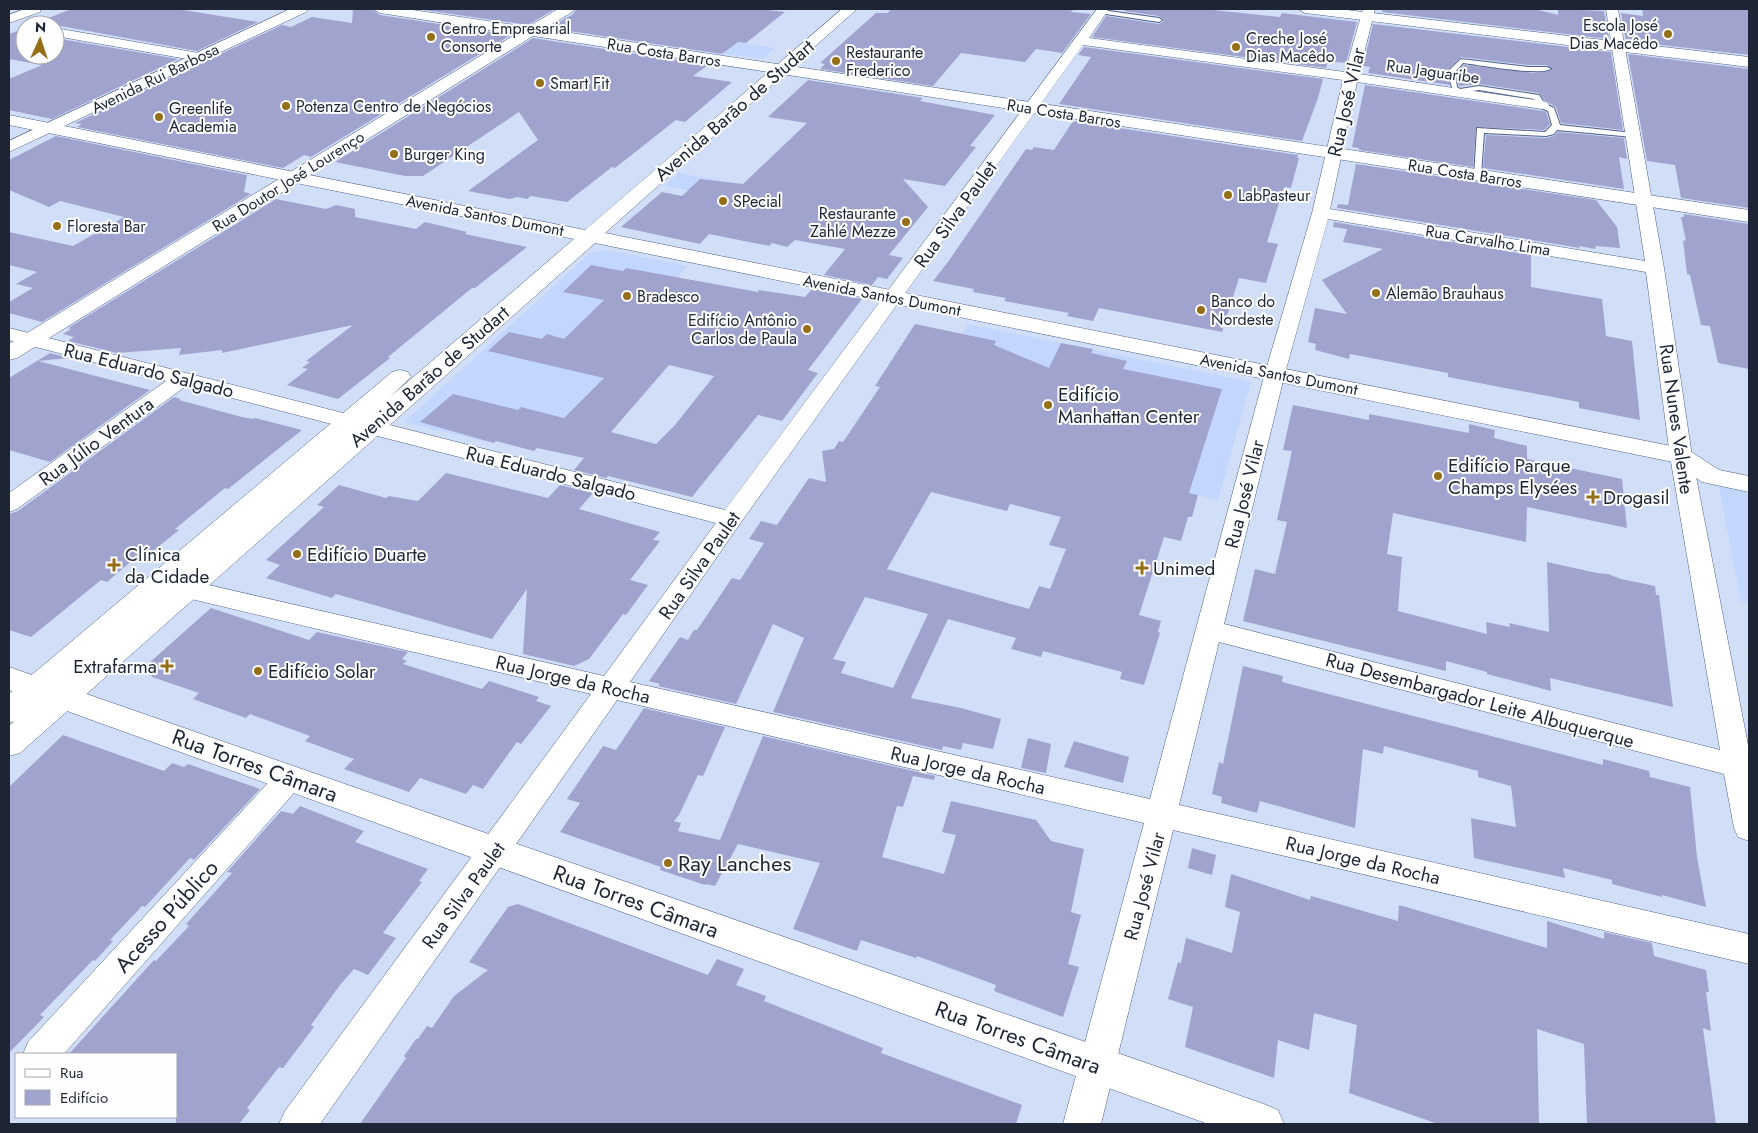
<svg xmlns="http://www.w3.org/2000/svg" width="1758" height="1133" font-family="Jost,sans-serif">
<rect width="100%" height="100%" fill="#d0def8"/>
<g fill="#c2d6fe">
<polygon points="706,38 775,48 763,59 654,43"/>
<polygon points="679,173 750,186 736,199 665,186"/>
<polygon points="606,250 688,266 609,349 604,377 566,418 520,408 486,442 404,422 590,253"/>
<polygon points="968,324 1251,382 1218,500 963,441 924,397"/>
<polygon points="1718,482 1749,488 1749,603 1741,601"/>
</g>
<g fill="#a1a3cf" fill-rule="evenodd">
<polygon points="71,9 177,9 258,22 197,51 55,25 31,25"/>
<polygon points="353,9 371,9 380,15 511,35 311,157 304,155 283,168 77,127 82,124 75,123 282,25 291,27 312,17 352,23"/>
<polygon points="417,9 555,9 528,25"/>
<polygon points="576,9 760,9 785,12 746,43 738,42 722,54 549,28 573,14"/>
<polygon points="892,9 1074,9 1071,12 1091,14 1062,53 1036,49 1025,62 961,53 933,86 820,69 825,64 820,63 876,13 887,13"/>
<polygon points="1126,9 1204,9 1280,17 1282,13 1357,22 1346,63 1328,61 1326,68 1092,37 1106,16 1159,24 1164,21 1159,16 1124,11"/>
<polygon points="1383,9 1535,9 1558,15 1558,9 1604,11 1609,39 1382,12"/>
<polygon points="1642,9 1749,9 1749,55 1626,41 1621,13 1643,16"/>
<polygon points="1373,24 1611,52 1623,130 1561,123 1556,107 1544,100 1539,93 1479,84 1459,86 1457,73 1464,65 1534,73 1553,70 1547,65 1528,65 1461,57 1446,71 1450,85 1368,73 1370,67 1363,66"/>
<polygon points="25,28 25,55 55,55 55,38 178,59 52,119 9,110 9,79 42,65 9,59 9,34"/>
<polygon points="533,38 708,65 693,76 732,82 685,122 676,120 615,168 612,167 567,202 531,196 527,199 517,197 510,199 468,191 538,140 519,112 423,176 405,176 335,162"/>
<polygon points="1084,47 1323,79 1318,98 1302,141 1059,104 1091,57 1078,55"/>
<polygon points="1628,54 1749,69 1749,208 1681,198 1675,165 1647,161"/>
<polygon points="808,80 923,98 920,101 995,115 970,146 976,147 945,186 903,179 928,207 889,255 903,258 887,279 878,277 872,285 824,275 845,249 795,240 787,247 772,243 769,246 709,234 700,244 621,227 662,192 682,196 700,179 743,184 807,123 768,117"/>
<polygon points="1365,85 1543,111 1546,112 1550,124 1544,130 1476,127 1473,167 1359,150 1359,148 1352,147"/>
<polygon points="1073,121 1298,155 1297,158 1299,158 1291,188 1284,187 1267,242 1278,244 1266,283 1239,278 1222,332 1099,308 1093,321 1067,316 1069,313 1004,301 1006,298 973,292 974,289 933,281 948,262 1026,149 1032,150 1034,147 1054,150"/>
<polygon points="1558,132 1624,138 1627,159 1619,157 1624,189 1483,168 1486,135 1546,138 1554,136"/>
<polygon points="56,136 247,175 244,192 251,194 42,322 9,313 9,302 33,288 16,284 37,272 9,265 9,232 73,246 124,217 60,201 49,207 9,190 9,160"/>
<polygon points="1356,164 1596,200 1617,227 1620,248 1596,246 1595,249 1579,246 1580,248 1337,208 1338,204 1348,205"/>
<polygon points="276,199 326,209 336,205 355,209 355,217 416,229 425,222 467,232 465,234 527,247 475,288 472,288 388,357 390,358 338,399 287,385 308,369 302,368 310,362 306,361 353,325 222,353 222,350 179,355 181,348 117,353 68,341 74,337 63,334 71,329 68,328"/>
<polygon points="1684,214 1749,224 1749,369 1718,363 1710,326 1701,325 1690,275 1687,274 1683,240 1686,241 1681,217 1684,217"/>
<polygon points="1334,222 1531,255 1531,287 1602,299 1606,336 1632,341 1640,420 1579,408 1579,402 1448,377 1448,373 1350,354 1349,359 1315,350 1316,344 1308,342 1315,308 1347,314 1322,280 1383,249 1343,242 1347,229 1333,227"/>
<path d="M591 265 623 271 626 268 758 292 759 290 805 297 812 289 862 299 808 370 818 373 782 421 758 415 692 497 608 476 606 478 574 470 584 458 537 448 534 451 496 441 494 443 420 422 453 394 518 410 521 407 564 418 604 378 488 351 509 332 542 339 547 334 564 339 604 300 563 292ZM669 365 714 376 675 425 656 444 611 432Z"/>
<path d="M915 324 996 341 994 345 1049 368 1061 343 1093 349 1091 353 1127 361 1123 369 1222 389 1189 493 1198 495 1192 517H1188L1181 541 1164 537 1139 615 1161 621 1158 632 1160 633 1144 685 1120 679 1122 672 1043 651 1041 657 1011 649 1016 638 948 619 911 698 961 708 1001 719 993 749 963 743 961 750 943 746 942 750 773 712 804 638 773 624 736 704 658 686 660 684 649 681 680 637 688 640 694 630H697L732 578 740 580 764 543 749 539 761 521 777 525 809 478 826 482 822 451 834 449 839 441 843 442 880 387 875 386ZM931 492 1007 511 1010 504 1061 517 1049 545 1066 549 1050 589 1039 586 1029 609 887 569ZM865 597 928 614 893 688 841 673 846 662 833 659Z"/>
<polygon points="50,353 69,358 38,361 150,390 50,462 9,450 9,378"/>
<polygon points="174,397 181,399 179,400 242,417 253,419 255,418 302,430 228,489 225,488 175,529 179,530 148,555 141,553 107,582 101,580 31,637 9,630 9,514 18,511"/>
<polygon points="1293,405 1369,420 1369,414 1469,433 1469,424 1495,430 1494,438 1527,446 1527,459 1622,479 1627,528 1527,507 1526,542 1393,513 1387,554 1402,557 1398,611 1487,634 1486,622 1510,627 1509,623 1549,632 1547,562 1597,573 1608,574 1621,579 1655,586 1656,595 1659,595 1673,707 1550,678 1551,691 1487,674 1487,672 1446,661 1446,671 1243,621 1255,569 1275,574 1287,522 1277,520 1292,451 1283,450"/>
<polygon points="446,473 548,498 560,485 593,493 579,509 660,532 653,540 660,541 630,580 648,585 626,615 623,614 589,659 574,666 523,654 527,589 492,639 336,594 332,598 266,578 280,565 266,560 324,507 317,505 339,485 386,498 389,496 418,501"/>
<polygon points="211,608 309,640 317,632 408,652 402,659 407,661 403,664 482,689 489,681 539,697 536,701 551,706 521,744 517,742 483,789 473,785 466,794 420,778 409,792 344,769 354,759 305,741 310,736 250,714 246,718 193,699 199,693 152,677 149,663"/>
<polygon points="1243,666 1283,676 1282,682 1603,765 1603,759 1649,771 1650,777 1690,787 1697,857 1706,907 1662,895 1662,897 1612,884 1612,880 1563,868 1565,878 1474,858 1471,818 1516,827 1511,786 1478,777 1478,771 1384,746 1383,754 1363,749 1355,828 1260,801 1257,813 1221,803 1222,797 1212,794 1219,762 1223,764"/>
<polygon points="644,708 725,727 703,776 698,775 679,815 674,821 681,823 678,831 720,840 763,736 935,776 934,780 913,776 903,807 897,806 882,857 944,874 956,835 942,832 951,801 1036,820 1051,841 1084,849 1071,912 1081,915 1068,964 1079,967 1063,1017 994,991 996,985 917,956 916,958 861,940 857,951 793,929 820,863 738,844 715,886 706,884 705,885 660,870 661,867 560,832 580,803 567,799 603,746 616,750"/>
<polygon points="63,735 164,771 172,763 184,767 188,764 260,789 194,860 190,858 145,907 142,906 110,940 113,941 95,961 93,960 40,1015 44,1017 9,1053 9,787"/>
<polygon points="1028,738 1051,744 1046,773 1021,768"/>
<polygon points="1074,741 1129,757 1123,783 1064,767"/>
<polygon points="300,806 364,831 355,842 428,869 419,881 422,882 383,933 396,938 368,975 354,969 340,985 311,1025 314,1027 283,1068 279,1067 247,1108 250,1110 239,1124 176,1124 176,1054 69,1054 154,960 156,961 189,926 186,924 232,873 227,872 281,811 293,814"/>
<polygon points="1192,848 1216,855 1212,875 1188,868"/>
<polygon points="1231,874 1310,900 1311,896 1398,921 1399,905 1547,948 1547,921 1604,939 1604,932 1652,943 1654,956 1706,970 1709,992 1706,992 1711,1031 1703,1028 1716,1124 1587,1124 1584,1044 1537,1029 1539,1124 1438,1124 1349,1093 1357,1025 1314,1013 1309,1050 1278,1040 1274,1078 1185,1047 1193,1007 1168,999 1178,962 1181,963 1186,938 1232,953 1240,912 1225,907"/>
<polygon points="518,904 708,975 717,959 744,969 736,985 766,996 764,1001 883,1048 881,1053 1022,1105 1016,1124 360,1124 406,1058 404,1056 416,1039 418,1039 427,1026 432,1028 454,996 488,970 469,962 508,907"/>
</g>
<g fill="none" stroke-linecap="round" stroke-linejoin="round">
<g stroke="#4e6186" stroke-width="2">
<g id="service">
<polygon points="1101,10 1159,18 1162,20 1159,22 1099,13 1099,11"/>
<path d="M1461 59 1528 67H1547L1551 69C1539 76 1479 65 1463 63L1455 72 1457 87 1460 89 1479 86 1539 95 1545 104 1554 108 1560 125 1633 133 1637 135 1633 137 1557 130 1554 134 1546 136 1484 133 1481 175 1474 177 1477 128 1545 132 1552 125 1548 111 1539 107 1534 99 1479 90 1451 94 1453 90 1447 72Z"/>
</g>
</g>
<g stroke="#4e6186" stroke-width="1">
<g id="minor">
<polygon points="24,9 41,9 40,12 9,23 9,15"/>
<path d="M1097 9H1109L1089 38 1345 72 1363 9H1375L1359 74 1542 101 1547 102 1549 105 1547 108 1542 109 1357 82 1330 209 1645 261 1606 9H1618L1664 268 1692 456 1749 750V841L1738 837 1734 828 1724 774 1219 642 1179 805 1749 934V964L1173 830 1101 1124H1063L1144 823 617 700 320 1124H279L285 1111 591 694 187 598 178 595 174 589 178 583 187 580 604 676 716 523 362 432 359 427 362 422 370 420 725 510ZM1083 45 1343 80 1312 213 1265 373 1150 799 630 682 739 525ZM1328 219 1646 272 1670 456 1720 750 1224 624 1285 373Z"/>
<polygon points="55,28 199,53 206,57 199,61 55,36"/>
<polygon points="9,328 355,416 358,421 355,426 347,428 186,386 17,509 9,512 9,493 166,381 9,340"/>
<polygon points="290,766 300,770 305,778 300,786 64,1054 23,1054 28,1042 280,770"/>
</g>
</g>
<g stroke="#4e6186" stroke-width="1">
<g id="tertiary">
<polygon points="373,9 406,9 528,27 558,9 574,9 572,12 544,29 1749,210 1749,222 533,36 17,358 9,360 9,344 516,34 380,13"/>
<polygon points="1298,9 1338,9 1749,57 1749,67 1305,13"/>
</g>
</g>
<g stroke="#4e6186" stroke-width="1">
<g id="secondary">
<polygon points="290,9 308,9 306,12 9,152 9,141"/>
<polygon points="9,667 1264,1104 1278,1110 1284,1124 1208,1124 9,690"/>
</g>
</g>
<g stroke="#4e6186" stroke-width="1">
<polygon id="primary" points="842,9 857,9 605,233 1681,448 1690,451 1719,470 1749,476 1749,492 1702,482 1673,462 595,243 20,753 9,756 9,726 14,721 9,723 9,694 392,372 400,370 408,372 411,377 390,397 574,239 9,125 9,115 585,230"/>
</g>
<use href="#service" fill="#fff" fill-rule="evenodd"/>
<use href="#minor" fill="#fff" fill-rule="evenodd"/>
<use href="#tertiary" fill="#fff" fill-rule="evenodd"/>
<use href="#secondary" fill="#fff" fill-rule="evenodd"/>
<use href="#primary" fill="#fff" fill-rule="evenodd"/>
</g>
<g fill="#956f18" stroke="#fefefe" stroke-width="2">
<circle cx="1668" cy="34" r="5"/>
<circle cx="431" cy="37" r="5"/>
<circle cx="1236" cy="47" r="5"/>
<circle cx="836" cy="61" r="5"/>
<circle cx="540" cy="83" r="5"/>
<circle cx="286" cy="106" r="5"/>
<circle cx="159" cy="117" r="5"/>
<circle cx="394" cy="154" r="5"/>
<circle cx="1228" cy="195" r="5"/>
<circle cx="723" cy="201" r="5"/>
<circle cx="906" cy="222" r="5"/>
<circle cx="57" cy="226" r="5"/>
<circle cx="1376" cy="293" r="5"/>
<circle cx="627" cy="296" r="5"/>
<circle cx="1201" cy="310" r="5"/>
<circle cx="807" cy="329" r="5"/>
<circle cx="1048" cy="405" r="5"/>
<circle cx="1438" cy="476" r="5"/>
<path d="M1590.5 489.5h5v5h5v5h-5v5h-5v-5h-5v-5h5z"/>
<circle cx="297" cy="554" r="5"/>
<path d="M111.5 557.5h5v5h5v5h-5v5h-5v-5h-5v-5h5z"/>
<path d="M1139.5 560.5h5v5h5v5h-5v5h-5v-5h-5v-5h5z"/>
<path d="M164.5 658.5h5v5h5v5h-5v5h-5v-5h-5v-5h5z"/>
<circle cx="258" cy="671" r="5"/>
<circle cx="668" cy="863" r="5"/>
</g>
<g text-anchor="middle" stroke-width="4" stroke-linejoin="round" paint-order="stroke">
<g font-size="16" fill="#1d2535" stroke="#fefefe" text-anchor="start">
<text x="1658" y="31" text-anchor="end">Escola José<tspan x="1658" dy="18">Dias Macêdo</tspan></text>
<text x="441" y="34">Centro Empresarial<tspan x="441" dy="18">Consorte</tspan></text>
<text x="1246" y="44">Creche José<tspan x="1246" dy="18">Dias Macêdo</tspan></text>
<text x="846" y="58">Restaurante<tspan x="846" dy="18">Frederico</tspan></text>
<text x="550" y="89">Smart Fit</text>
<text x="296" y="112">Potenza Centro de Negócios</text>
<text x="169" y="114">Greenlife<tspan x="169" dy="18">Academia</tspan></text>
<text x="404" y="160">Burger King</text>
<text x="1238" y="201">LabPasteur</text>
<text x="733" y="207">SPecial</text>
<text x="896" y="219" text-anchor="end">Restaurante<tspan x="896" dy="18">Zahlé Mezze</tspan></text>
<text x="67" y="232">Floresta Bar</text>
<text x="1386" y="299">Alemão Brauhaus</text>
<text x="637" y="302">Bradesco</text>
<text x="1211" y="307">Banco do<tspan x="1211" dy="18">Nordeste</tspan></text>
<text x="797" y="326" text-anchor="end">Edifício Antônio<tspan x="797" dy="18">Carlos de Paula</tspan></text>
</g>
<g font-size="16" fill="#1d2535" stroke="#fefefe">
<text transform="translate(664 52) rotate(9)" y="6">Rua Costa Barros</text>
<text transform="translate(1433 71) rotate(8)" y="6">Rua Jaguaribe</text>
<text transform="translate(155 78) rotate(-26)" y="6">Avenida Rui Barbosa</text>
<text transform="translate(1064 113) rotate(9)" y="6">Rua Costa Barros</text>
<text transform="translate(1465 173) rotate(9)" y="6">Rua Costa Barros</text>
<text transform="translate(288 181) rotate(-32)" y="6">Rua Doutor José Lourenço</text>
<text transform="translate(485 215) rotate(11)" y="6">Avenida Santos Dumont</text>
<text transform="translate(1488 240) rotate(9)" y="6">Rua Carvalho Lima</text>
<text transform="translate(882 295) rotate(11)" y="6">Avenida Santos Dumont</text>
<text transform="translate(1279 374) rotate(11)" y="6">Avenida Santos Dumont</text>
</g>
<g font-size="19" fill="#1d2535" stroke="#fefefe">
<text transform="translate(1346 102) rotate(-77)" y="7">Rua José Vilar</text>
<text transform="translate(734 110) rotate(-41)" y="7">Avenida Barão de Studart</text>
<text transform="translate(955 214) rotate(-54)" y="7">Rua Silva Paulet</text>
<text transform="translate(149 370) rotate(14)" y="7">Rua Eduardo Salgado</text>
<text transform="translate(429 376) rotate(-41)" y="7">Avenida Barão de Studart</text>
<text transform="translate(1677 419) rotate(82)" y="7">Rua Nunes Valente</text>
<text transform="translate(96 441) rotate(-36)" y="7">Rua Júlio Ventura</text>
<text transform="translate(551 473) rotate(14)" y="7">Rua Eduardo Salgado</text>
<text transform="translate(1244 494) rotate(-76)" y="7">Rua José Vilar</text>
<text transform="translate(699 565) rotate(-55)" y="7">Rua Silva Paulet</text>
<text transform="translate(573 679) rotate(13)" y="7">Rua Jorge da Rocha</text>
<text transform="translate(1480 700) rotate(15)" y="7">Rua Desembargador Leite Albuquerque</text>
<text transform="translate(968 770) rotate(13)" y="7">Rua Jorge da Rocha</text>
<text transform="translate(1363 860) rotate(13)" y="7">Rua Jorge da Rocha</text>
<text transform="translate(1144 886) rotate(-75)" y="7">Rua José Vilar</text>
<text transform="translate(463 895) rotate(-54)" y="7">Rua Silva Paulet</text>
</g>
<g font-size="19" fill="#1d2535" stroke="#fefefe" text-anchor="start">
<text x="1058" y="401">Edifício<tspan x="1058" dy="22">Manhattan Center</tspan></text>
<text x="1448" y="472">Edifício Parque<tspan x="1448" dy="22">Champs Elysées</tspan></text>
<text x="1603" y="504">Drogasil</text>
<text x="125" y="561">Clínica<tspan x="125" dy="22">da Cidade</tspan></text>
<text x="307" y="561">Edifício Duarte</text>
<text x="1153" y="575">Unimed</text>
<text x="157" y="673" text-anchor="end">Extrafarma</text>
<text x="268" y="678">Edifício Solar</text>
</g>
<g font-size="22" fill="#1d2535" stroke="#fefefe">
<text transform="translate(255 765) rotate(20)" y="8">Rua Torres Câmara</text>
<text transform="translate(636 901) rotate(20)" y="8">Rua Torres Câmara</text>
<text transform="translate(166 916) rotate(-48)" y="8">Acesso Público</text>
<text transform="translate(1018 1037) rotate(20)" y="8">Rua Torres Câmara</text>
</g>
<g font-size="22" fill="#1d2535" stroke="#fefefe" text-anchor="start">
<text x="678" y="871">Ray Lanches</text>
</g>
</g>
<rect width="1758" height="1133" fill="none" stroke="#1d2535" stroke-width="20"/>
<rect x="15" y="1053" width="162" height="65" fill="#fefefe" stroke="#a4a7ae"/>
<rect x="25" y="1069" width="25" height="8" fill="#ffffff" stroke="#a4a7ae"/>
<text x="60" y="1078" font-size="15" fill="#1d2535">Rua</text>
<rect x="25" y="1090" width="25" height="15" fill="#a1a3cf" stroke="#a4a7ae"/>
<text x="60" y="1103" font-size="15" fill="#1d2535">Edifício</text>
<g transform="translate(40 40) rotate(3)"><circle r="24" fill="#fefefe" stroke="#a4a7ae"/>
<path d="M0-4L9 19L0 12L-9 19Z" fill="#956f18"/>
<text y="-8" font-size="14" font-weight="bold" text-anchor="middle" fill="#1d2535">N</text>
</g>
</svg>
